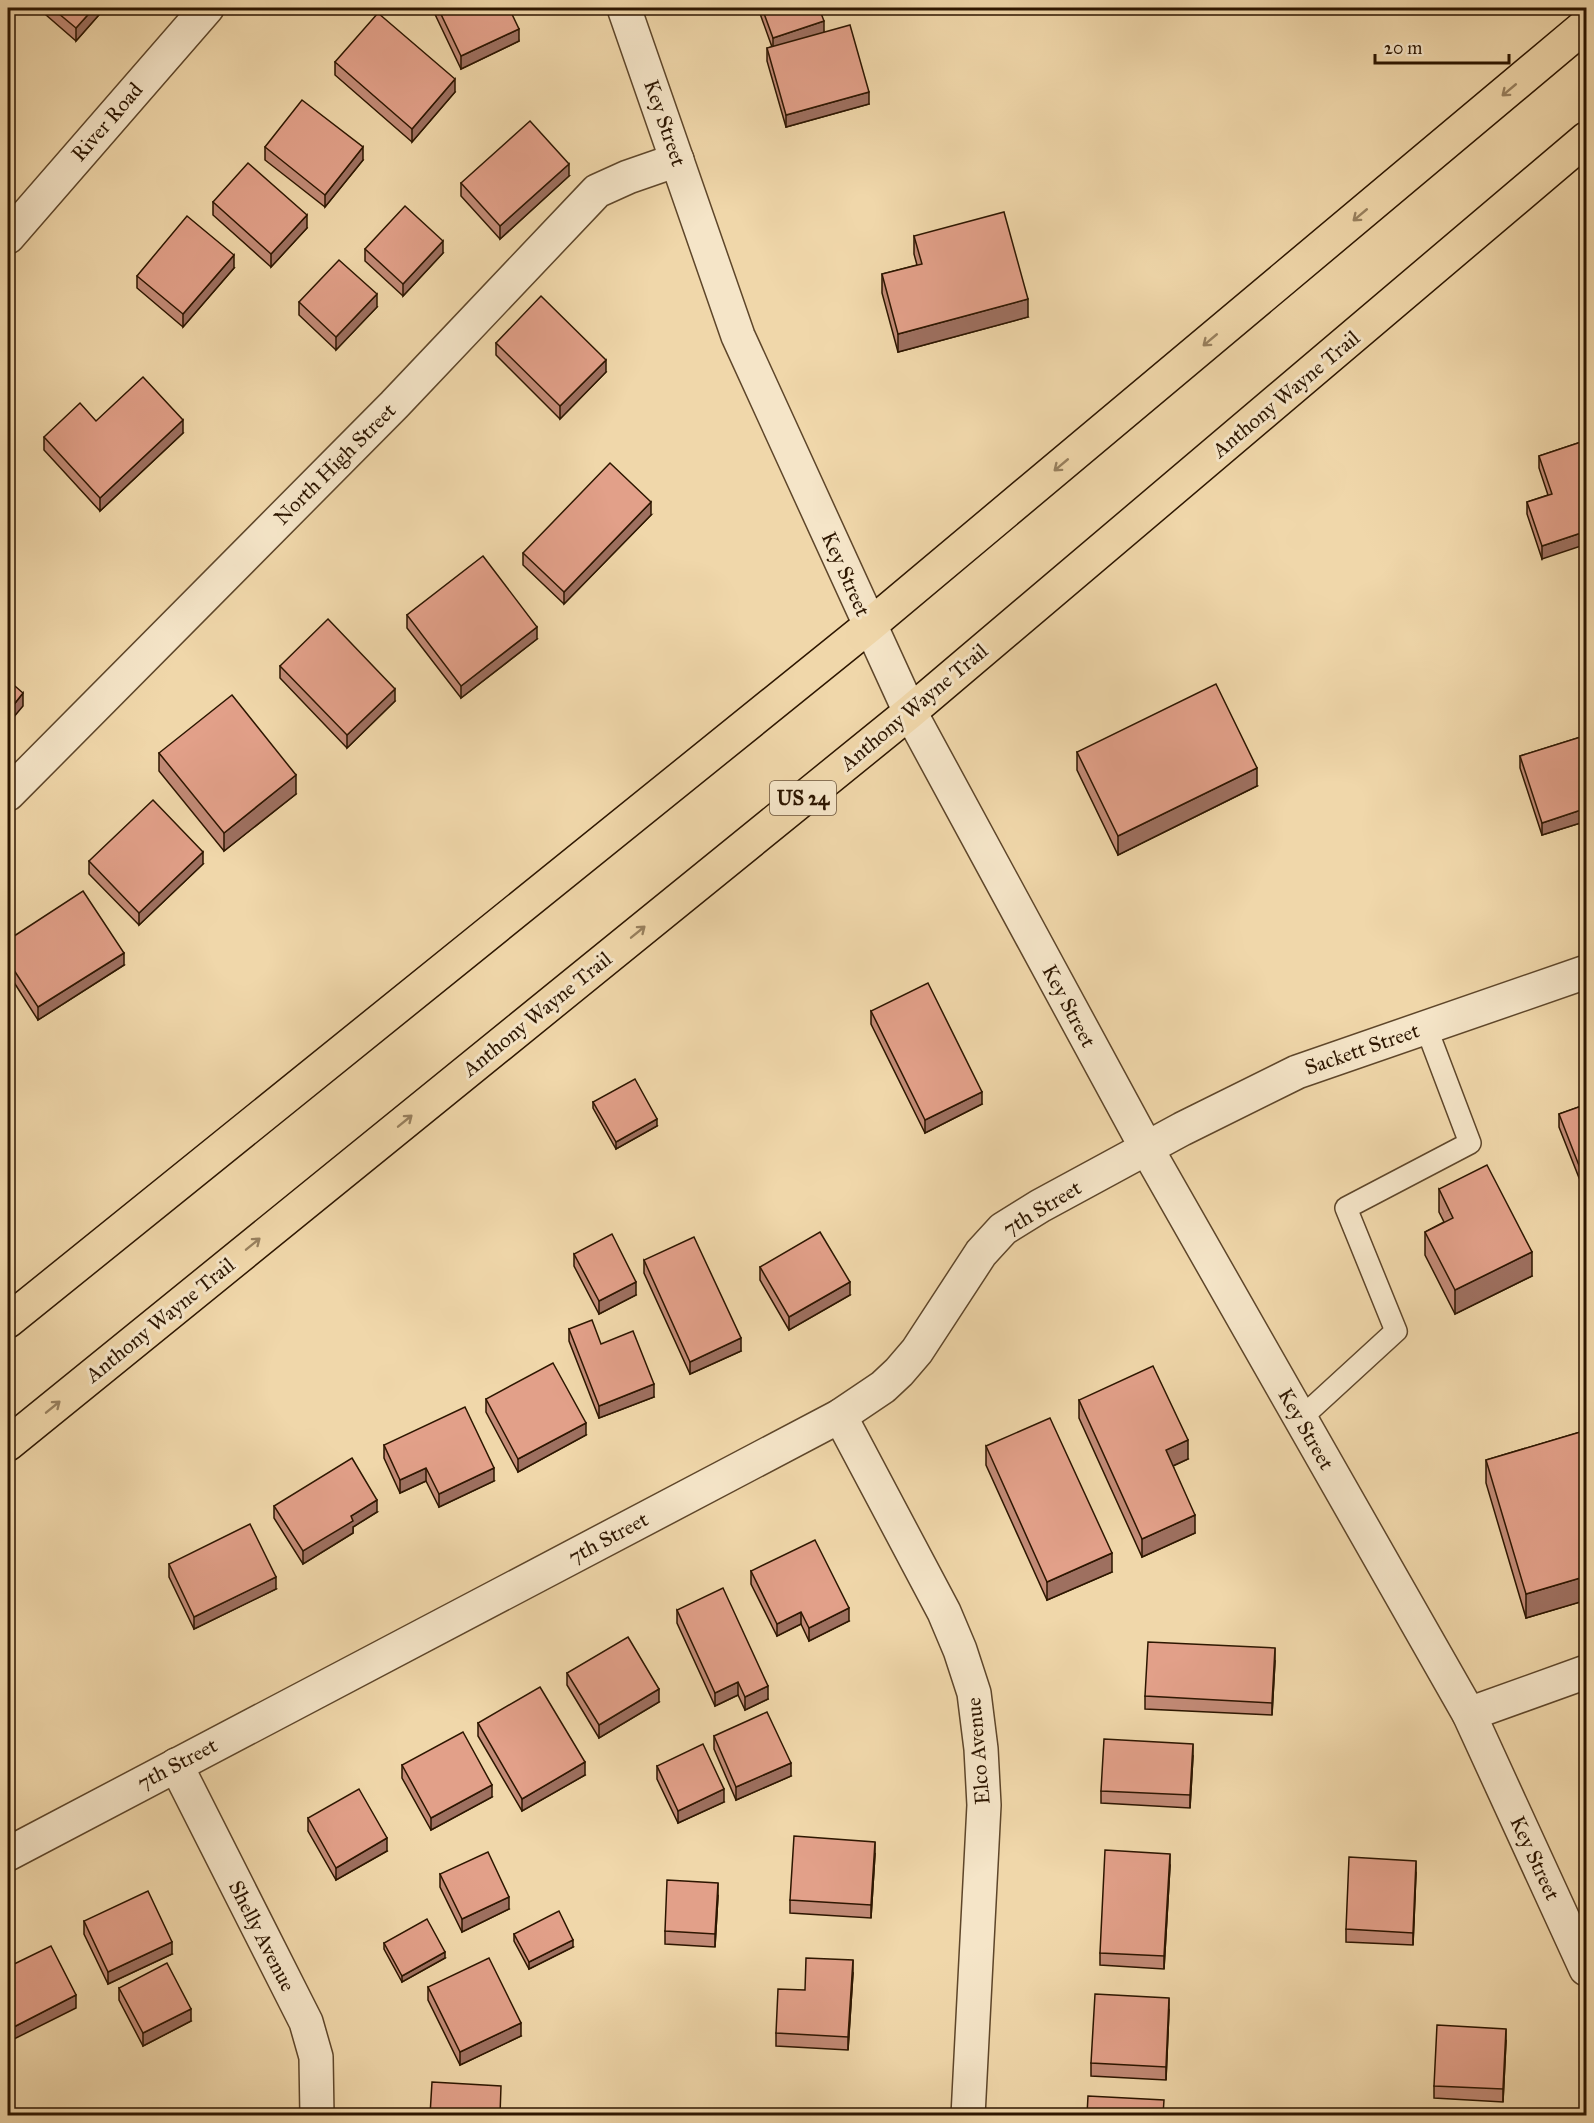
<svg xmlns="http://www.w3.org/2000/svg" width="1594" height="2123" font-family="'IM FELL Great Primer',serif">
<rect width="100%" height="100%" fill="#f0d7aa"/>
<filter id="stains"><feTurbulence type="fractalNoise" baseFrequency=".00333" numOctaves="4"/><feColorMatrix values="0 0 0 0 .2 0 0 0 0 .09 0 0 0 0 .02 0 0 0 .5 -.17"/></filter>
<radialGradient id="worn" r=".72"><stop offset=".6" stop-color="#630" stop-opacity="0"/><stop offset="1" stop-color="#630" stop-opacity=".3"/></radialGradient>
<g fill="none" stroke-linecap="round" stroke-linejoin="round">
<g stroke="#5e462a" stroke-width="24">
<polyline id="service" points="1300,1419 1396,1331 1346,1208 1470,1143 1426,1027"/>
</g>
<g stroke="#5e462a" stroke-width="36">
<g id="minor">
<polyline points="8,794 394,405 597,191 628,177 677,160"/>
<polyline points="840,1416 944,1612 960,1650 974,1693 981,1749 984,1805 968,2116"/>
<polyline points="1469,1714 1586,1672"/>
<polyline points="176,1765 306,2022 316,2057 317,2116"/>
<polyline points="8,1854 840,1416 883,1387 899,1372 917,1351 981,1253 1003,1229 1040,1206 1182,1129 1297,1072 1586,972"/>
</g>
</g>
<g stroke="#5e462a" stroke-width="36">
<g id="tertiary">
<polyline points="624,8 738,336 910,712 1147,1149 1469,1714 1586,1969"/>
<polyline points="8,237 207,8"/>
</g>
</g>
<g stroke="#2d1600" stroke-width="36">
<g id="trunk">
<polyline points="8,1321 869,626 1586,25"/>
<polyline points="8,1444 910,712 1586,139"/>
</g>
</g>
<use href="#service" stroke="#f5e5c8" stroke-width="21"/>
<use href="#minor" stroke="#f5e5c8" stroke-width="33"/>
<use href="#tertiary" stroke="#f5e5c8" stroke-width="33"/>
<use href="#trunk" stroke="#f0d7aa" stroke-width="33"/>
</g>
<g fill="#c28a76" stroke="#2d1600" stroke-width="1.5">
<polygon points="38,8 105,8 76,41"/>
<polygon points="432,8 509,8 519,41 461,69"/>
<polygon points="758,8 819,8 824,33 869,104 786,127 767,61 767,48 772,47"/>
<polygon points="335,62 455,92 412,142 335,75"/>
<polygon points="265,147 363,160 325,207 265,160"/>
<polygon points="569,176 500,239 461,196 461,183"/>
<polygon points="213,202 307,228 271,267 213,215"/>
<polygon points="914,236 1028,317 898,352 882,293 882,274 917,265 914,254"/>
<polygon points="365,249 443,253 403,296 365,261"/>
<polygon points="234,268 183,327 137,288 137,276"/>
<polygon points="299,302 377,307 336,350 299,315"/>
<polygon points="496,343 606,372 560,419 496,355"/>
<polygon points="96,421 183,433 100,511 44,450 44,437"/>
<polygon points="1587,440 1542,559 1527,514 1527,502 1548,495 1539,468 1539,456"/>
<polygon points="651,515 564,604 523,565 523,553"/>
<polygon points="407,615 537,639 461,698 407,628"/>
<polygon points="280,666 395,701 347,748 280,678"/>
<polygon points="1587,735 1587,821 1542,835 1520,768 1520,756"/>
<polygon points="1077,752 1257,786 1118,855 1077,770"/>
<polygon points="159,753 296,794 224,851 159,771"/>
<polygon points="89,861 203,864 139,925 89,874"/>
<polygon points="8,940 124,965 38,1020 8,973"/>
<polygon points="871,1011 982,1104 925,1133 871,1024"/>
<polygon points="593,1102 657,1126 616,1149 593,1108"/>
<polygon points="1587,1104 1585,1193 1559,1127 1559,1114"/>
<polygon points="1439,1189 1532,1276 1455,1314 1425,1255 1425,1232 1444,1222 1439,1212"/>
<polygon points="574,1254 636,1295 599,1314 574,1266"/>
<polygon points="644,1260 741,1351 690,1374 644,1273"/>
<polygon points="760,1267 850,1295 789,1330 760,1280"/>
<polygon points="569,1329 601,1344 654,1397 599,1418 569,1341"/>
<polygon points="486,1399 586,1435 518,1472 486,1412"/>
<polygon points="1079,1400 1188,1459 1173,1466 1195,1533 1142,1557 1079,1418"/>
<polygon points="1587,1430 1587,1600 1526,1618 1486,1483 1486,1460"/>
<polygon points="384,1445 494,1481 439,1507 426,1481 400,1493 384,1458"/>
<polygon points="986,1446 1112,1572 1047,1600 986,1465"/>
<polygon points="274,1506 377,1512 353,1527 353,1533 303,1564 274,1518"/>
<polygon points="169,1564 276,1589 194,1629 169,1577"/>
<polygon points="751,1571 849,1621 809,1641 801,1624 777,1636 751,1584"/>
<polygon points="677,1610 768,1699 745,1710 738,1695 715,1706 677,1623"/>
<polygon points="1275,1661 1272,1715 1145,1709 1145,1696"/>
<polygon points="567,1673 659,1702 599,1738 567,1685"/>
<polygon points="478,1723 585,1775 522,1811 478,1736"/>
<polygon points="714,1736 791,1776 736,1800 714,1749"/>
<polygon points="1193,1756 1190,1808 1101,1803 1101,1791"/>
<polygon points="402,1765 492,1797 431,1830 402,1778"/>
<polygon points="657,1766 724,1802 678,1823 657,1779"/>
<polygon points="308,1818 387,1851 336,1880 308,1831"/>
<polygon points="875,1854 871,1918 790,1913 790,1900"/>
<polygon points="1170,1866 1164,1969 1100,1965 1100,1953"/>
<polygon points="1416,1873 1413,1945 1346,1942 1346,1929"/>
<polygon points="440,1874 509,1909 462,1932 440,1887"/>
<polygon points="718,1896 715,1947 665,1944 665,1931"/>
<polygon points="84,1921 172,1954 108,1984 84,1934"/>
<polygon points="514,1934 573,1947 529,1969 514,1941"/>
<polygon points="384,1943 445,1958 402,1982 384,1949"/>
<polygon points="853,1973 848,2050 776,2046 776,2033 805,1990"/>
<polygon points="428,1987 521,2036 460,2065 428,2000"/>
<polygon points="119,1988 191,2021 143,2046 119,2000"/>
<polygon points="1169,2010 1166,2080 1091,2076 1091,2063"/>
<polygon points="1506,2041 1503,2102 1434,2098 1434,2086"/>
</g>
<g fill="#9e7060" stroke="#2d1600" stroke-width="1.5">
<polygon points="94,8 105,8 76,41 76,28"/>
<polygon points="824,21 824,34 773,50 773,38"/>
<polygon points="519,29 519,41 461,69 461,56"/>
<polygon points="455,79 455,92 412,142 412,129"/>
<polygon points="869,92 869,104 786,127 786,115"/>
<polygon points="363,147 363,160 325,207 325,195"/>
<polygon points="569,164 569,176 500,239 500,226"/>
<polygon points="307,215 307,228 271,267 271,254"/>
<polygon points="443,241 443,253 403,296 403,284"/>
<polygon points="234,255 234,268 183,327 183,314"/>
<polygon points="377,294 377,307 336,350 336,337"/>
<polygon points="1028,299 1028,317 898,352 898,334"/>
<polygon points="606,360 606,372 560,419 560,406"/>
<polygon points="183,420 183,433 100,511 100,498"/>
<polygon points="651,502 651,515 564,604 564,592"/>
<polygon points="1587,531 1587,544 1542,559 1542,546"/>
<polygon points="537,627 537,639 461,698 461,686"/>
<polygon points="395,689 395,701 347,748 347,735"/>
<polygon points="23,693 23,706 8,724 8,712"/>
<polygon points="1257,768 1257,786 1118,855 1118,836"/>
<polygon points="296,775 296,794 224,851 224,833"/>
<polygon points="1587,808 1587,821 1542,835 1542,823"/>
<polygon points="203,852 203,864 139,925 139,913"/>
<polygon points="124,953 124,965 38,1020 38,1007"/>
<polygon points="982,1092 982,1104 925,1133 925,1120"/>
<polygon points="657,1119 657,1126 616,1149 616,1142"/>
<polygon points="1587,1180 1587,1193 1585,1193 1585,1181"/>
<polygon points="1532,1252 1532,1276 1455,1314 1455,1290"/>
<polygon points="636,1282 636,1295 599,1314 599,1301"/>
<polygon points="850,1282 850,1295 789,1330 789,1317"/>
<polygon points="741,1338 741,1351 690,1374 690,1362"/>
<polygon points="654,1384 654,1397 599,1418 599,1406"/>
<polygon points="586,1423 586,1435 518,1472 518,1459"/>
<polygon points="1188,1440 1188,1459 1166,1469 1166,1450"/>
<polygon points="426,1468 426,1481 400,1493 400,1480"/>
<polygon points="494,1468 494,1481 439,1507 439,1494"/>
<polygon points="377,1500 377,1512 353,1527 353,1533 303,1564 303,1551 351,1516"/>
<polygon points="1195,1515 1195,1533 1142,1557 1142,1539"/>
<polygon points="1112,1553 1112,1572 1047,1600 1047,1582"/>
<polygon points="1587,1576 1587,1600 1526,1618 1526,1594"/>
<polygon points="276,1577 276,1589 194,1629 194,1617"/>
<polygon points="849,1608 849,1621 809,1641 809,1628"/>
<polygon points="801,1612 801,1624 777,1636 777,1624"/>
<polygon points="1275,1648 1275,1661 1272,1715 1272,1703"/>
<polygon points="738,1682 738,1695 715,1706 715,1693"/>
<polygon points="768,1686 768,1699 745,1710 745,1697"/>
<polygon points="659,1689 659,1702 599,1738 599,1725"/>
<polygon points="1193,1744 1193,1756 1190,1808 1190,1795"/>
<polygon points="585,1762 585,1775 522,1811 522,1799"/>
<polygon points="791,1763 791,1776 736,1800 736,1787"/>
<polygon points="492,1785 492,1797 431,1830 431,1818"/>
<polygon points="724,1789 724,1802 678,1823 678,1811"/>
<polygon points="387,1838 387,1851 336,1880 336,1868"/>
<polygon points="875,1842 875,1854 871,1918 871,1905"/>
<polygon points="1170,1854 1170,1866 1164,1969 1164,1956"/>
<polygon points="1416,1861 1416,1873 1413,1945 1413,1933"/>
<polygon points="718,1883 718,1896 715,1947 715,1934"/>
<polygon points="509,1897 509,1909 462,1932 462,1919"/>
<polygon points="573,1940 573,1947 529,1969 529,1962"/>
<polygon points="172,1942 172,1954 108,1984 108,1972"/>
<polygon points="445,1952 445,1958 402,1982 402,1976"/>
<polygon points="853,1960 853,1973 848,2050 848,2037"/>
<polygon points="76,1995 76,2008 8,2042 8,2030"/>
<polygon points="1169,1998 1169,2010 1166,2080 1166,2067"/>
<polygon points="191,2009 191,2021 143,2046 143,2033"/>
<polygon points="521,2023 521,2036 460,2065 460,2052"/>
<polygon points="1506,2029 1506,2041 1503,2102 1503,2089"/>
</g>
<g fill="#e2a089" stroke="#2d1600" stroke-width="1.5">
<polygon points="52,8 94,8 76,28"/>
<polygon points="438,8 509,8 519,29 461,56"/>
<polygon points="762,8 819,8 824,21 773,38"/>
<polygon points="378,13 455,79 412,129 335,62"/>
<polygon points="850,25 869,92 786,115 767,48"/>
<polygon points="302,100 363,147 325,195 265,147"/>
<polygon points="530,121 569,164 500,226 461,183"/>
<polygon points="248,163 307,215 271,254 213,202"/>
<polygon points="405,206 443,241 403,284 365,249"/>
<polygon points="1004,212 1028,299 898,334 882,274 922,264 914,236"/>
<polygon points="187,216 234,255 183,314 137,276"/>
<polygon points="339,260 377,294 336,337 299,302"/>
<polygon points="541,296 606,360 560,406 496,343"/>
<polygon points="143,377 183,420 100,498 44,437 80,403 96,421"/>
<polygon points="1587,440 1587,531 1542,546 1527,502 1552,494 1539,456"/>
<polygon points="610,463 651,502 564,592 523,553"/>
<polygon points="483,556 537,627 461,686 407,615"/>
<polygon points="328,619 395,689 347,735 280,666"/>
<polygon points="8,680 23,693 8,712"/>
<polygon points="1216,684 1257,768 1118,836 1077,752"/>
<polygon points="232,695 296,775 224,833 159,753"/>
<polygon points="1587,735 1587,808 1542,823 1520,756"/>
<polygon points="153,800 203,852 139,913 89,861"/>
<polygon points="83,891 124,953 38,1007 8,961 8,940"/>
<polygon points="928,983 982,1092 925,1120 871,1011"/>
<polygon points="635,1079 657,1119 616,1142 593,1102"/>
<polygon points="1587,1104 1587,1180 1585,1181 1559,1114"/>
<polygon points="1487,1165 1532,1252 1455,1290 1425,1232 1453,1218 1439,1189"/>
<polygon points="820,1232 850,1282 789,1317 760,1267"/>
<polygon points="612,1234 636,1282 599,1301 574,1254"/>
<polygon points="694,1237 741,1338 690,1362 644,1260"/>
<polygon points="592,1320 601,1344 633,1331 654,1384 599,1406 569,1329"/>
<polygon points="553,1363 586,1423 518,1459 486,1399"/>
<polygon points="1153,1366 1188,1440 1166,1450 1195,1515 1142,1539 1079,1400"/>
<polygon points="465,1407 494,1468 439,1494 426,1468 400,1480 384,1445"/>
<polygon points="1050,1418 1112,1553 1047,1582 986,1446"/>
<polygon points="1587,1430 1587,1576 1526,1594 1486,1460"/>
<polygon points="352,1458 377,1500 351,1516 353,1521 303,1551 274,1506"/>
<polygon points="250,1524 276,1577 194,1617 169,1564"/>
<polygon points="815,1540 849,1608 809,1628 801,1612 777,1624 751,1571"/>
<polygon points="723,1588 768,1686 745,1697 738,1682 715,1693 677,1610"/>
<polygon points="628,1637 659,1689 599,1725 567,1673"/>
<polygon points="1148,1642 1275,1648 1272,1703 1145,1696"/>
<polygon points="540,1687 585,1762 522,1799 478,1723"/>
<polygon points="767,1712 791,1763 736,1787 714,1736"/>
<polygon points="463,1732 492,1785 431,1818 402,1765"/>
<polygon points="1104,1739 1193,1744 1190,1795 1101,1791"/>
<polygon points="703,1744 724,1789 678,1811 657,1766"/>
<polygon points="359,1789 387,1838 336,1868 308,1818"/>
<polygon points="794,1836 875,1842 871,1905 790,1900"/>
<polygon points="1105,1850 1170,1854 1164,1956 1100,1953"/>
<polygon points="488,1852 509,1897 462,1919 440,1874"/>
<polygon points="1349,1857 1416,1861 1413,1933 1346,1929"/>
<polygon points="667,1880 718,1883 715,1934 665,1931"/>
<polygon points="148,1891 172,1942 108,1972 84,1921"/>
<polygon points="559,1911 573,1940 529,1962 514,1934"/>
<polygon points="427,1919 445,1952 402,1976 384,1943"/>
<polygon points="51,1946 76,1995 8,2030 8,1967"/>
<polygon points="489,1958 521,2023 460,2052 428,1987"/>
<polygon points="806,1958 853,1960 848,2037 776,2033 778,1989 805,1990"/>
<polygon points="167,1963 191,2009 143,2033 119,1988"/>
<polygon points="1095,1994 1169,1998 1166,2067 1091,2063"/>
<polygon points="1437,2025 1506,2029 1503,2089 1434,2086"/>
<polygon points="432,2082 501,2086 500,2115 430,2115"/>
<polygon points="1088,2096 1164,2100 1163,2115 1087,2115"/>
</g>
<defs><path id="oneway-shaft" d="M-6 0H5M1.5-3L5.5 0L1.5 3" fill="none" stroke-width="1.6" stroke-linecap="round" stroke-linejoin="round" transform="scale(1.5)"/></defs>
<g stroke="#98805e">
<use href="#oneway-shaft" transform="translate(1509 90) rotate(140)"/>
<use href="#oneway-shaft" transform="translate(1360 215) rotate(140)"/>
<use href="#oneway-shaft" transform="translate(1210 340) rotate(140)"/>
<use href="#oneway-shaft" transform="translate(1061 465) rotate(140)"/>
<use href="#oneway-shaft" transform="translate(638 932) rotate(-39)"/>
<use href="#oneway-shaft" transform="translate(405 1121) rotate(-39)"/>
<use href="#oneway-shaft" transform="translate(253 1244) rotate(-39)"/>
<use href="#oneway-shaft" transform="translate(53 1407) rotate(-39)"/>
</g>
<g text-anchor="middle" stroke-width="6" stroke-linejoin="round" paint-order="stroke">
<rect fill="#f5e5c8" stroke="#69543c" stroke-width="1.5" x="770" y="781" width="66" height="34" rx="4.5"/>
<g font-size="20" font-weight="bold" fill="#2d1600">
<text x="803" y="805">US 24</text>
</g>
<g font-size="21" fill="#2d1600" stroke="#f5e5c8">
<text transform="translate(107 122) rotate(-49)" y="7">River Road</text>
<text transform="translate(665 123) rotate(71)" y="7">Key Street</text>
<text transform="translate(1286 394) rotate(-40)" y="7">Anthony Wayne Trail</text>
<text transform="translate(335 464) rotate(-45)" y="7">North High Street</text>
<text transform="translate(846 574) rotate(66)" y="7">Key Street</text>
<text transform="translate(914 707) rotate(-40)" y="7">Anthony Wayne Trail</text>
<text transform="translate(1069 1006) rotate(62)" y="7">Key Street</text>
<text transform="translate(537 1014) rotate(-39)" y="7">Anthony Wayne Trail</text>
<text transform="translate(1362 1049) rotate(-19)" y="7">Sackett Street</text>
<text transform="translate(1042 1208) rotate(-31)" y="7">7th Street</text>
<text transform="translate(160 1320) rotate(-39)" y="7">Anthony Wayne Trail</text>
<text transform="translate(1306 1429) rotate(60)" y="7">Key Street</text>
<text transform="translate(608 1538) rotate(-28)" y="7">7th Street</text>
<text transform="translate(978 1751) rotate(-95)" y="7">Elco Avenue</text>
<text transform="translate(177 1764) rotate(-28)" y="7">7th Street</text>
<text transform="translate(1535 1858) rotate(65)" y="7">Key Street</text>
<text transform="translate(262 1936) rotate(63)" y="7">Shelly Avenue</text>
</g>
</g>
<rect width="1594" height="2123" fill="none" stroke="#f0d7aa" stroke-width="30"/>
<rect x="9" y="9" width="1576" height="2105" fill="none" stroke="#2d1600" stroke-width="3"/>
<rect x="15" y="15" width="1564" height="2093" fill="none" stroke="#2d1600" stroke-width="1.5"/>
<path d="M1375 54v9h134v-9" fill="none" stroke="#2d1600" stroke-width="3"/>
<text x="1384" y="54" font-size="18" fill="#2d1600" stroke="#f5e5c8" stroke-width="4.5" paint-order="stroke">20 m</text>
<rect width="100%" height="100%" filter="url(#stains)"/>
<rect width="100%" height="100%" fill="url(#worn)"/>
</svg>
